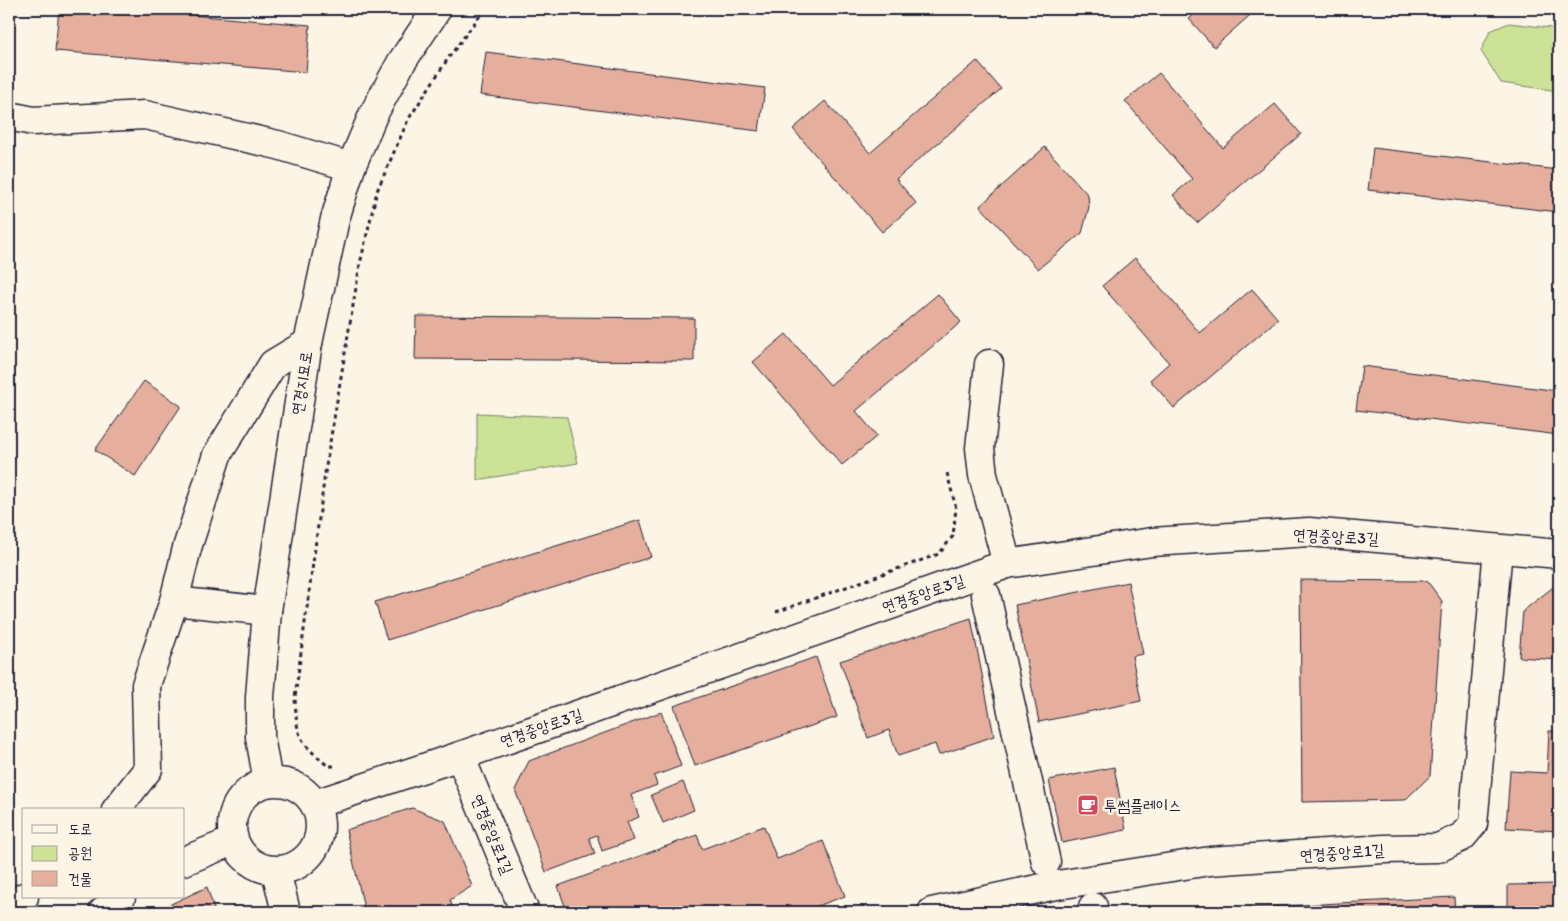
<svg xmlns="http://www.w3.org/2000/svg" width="1568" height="921" font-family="Itim,'Poor Story',sans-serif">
<rect width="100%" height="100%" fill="#fcf5e5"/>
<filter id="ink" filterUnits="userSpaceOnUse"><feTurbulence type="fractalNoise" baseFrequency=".02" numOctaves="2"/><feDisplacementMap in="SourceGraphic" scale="10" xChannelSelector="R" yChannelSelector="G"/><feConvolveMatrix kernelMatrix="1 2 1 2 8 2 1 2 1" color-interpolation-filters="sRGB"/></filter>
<g filter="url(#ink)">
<g fill="#cbe297" stroke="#768269">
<polygon points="1509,23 1559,29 1559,91 1501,83 1481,51 1490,31"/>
<polygon points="477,413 567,417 578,463 477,480"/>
</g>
<g fill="#e6af9d" stroke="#22223b">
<polygon points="59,9 118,9 310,25 306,72 55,51"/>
<polygon points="1201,9 1257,9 1214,47 1189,19"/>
<polygon points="486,52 765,88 759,131 480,95"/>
<polygon points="977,61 1001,89 896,179 916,203 882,232 793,129 825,101 870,153"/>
<polygon points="1159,73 1223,148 1275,104 1301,134 1197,223 1173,195 1192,179 1125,101"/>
<polygon points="1045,147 1088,195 1089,207 1082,233 1038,269 980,206"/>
<polygon points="1373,148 1559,170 1559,212 1368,190"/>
<polygon points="1135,258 1200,333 1252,289 1278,319 1174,408 1150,380 1169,363 1102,286"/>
<polygon points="938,294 961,322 856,411 877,436 842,465 753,362 786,334 830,385"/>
<polygon points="416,316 694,318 694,361 415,359"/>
<polygon points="1362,366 1559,391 1559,435 1356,410"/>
<polygon points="144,381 181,406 135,476 95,450"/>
<polygon points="640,520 651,557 387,640 375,602"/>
<polygon points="1300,580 1427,581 1442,601 1430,776 1405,800 1302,802"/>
<polygon points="1128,582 1143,654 1132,656 1141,701 1039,722 1015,605"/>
<polygon points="1552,588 1559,589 1559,660 1519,657 1523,611"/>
<polygon points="971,618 994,736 939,755 935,744 898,756 889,730 868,738 840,661"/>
<polygon points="816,657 837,717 695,766 674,706"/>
<polygon points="661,712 681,766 654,776 657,785 631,795 639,817 627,822 634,840 602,851 597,835 589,838 595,854 546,872 515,790 529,761"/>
<polygon points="1549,731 1559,731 1559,831 1506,828 1510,771 1547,773"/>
<polygon points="1114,767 1126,830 1062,843 1049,780"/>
<polygon points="683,782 694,810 663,823 651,795"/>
<polygon points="412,808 445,821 472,886 450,900 454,912 365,912 346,830"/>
<polygon points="764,826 777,859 823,841 845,896 801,912 567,912 558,886 697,835 702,849"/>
<polygon points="1559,884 1559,912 1508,912 1508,885"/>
<polygon points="207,887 215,912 154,912"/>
<polygon points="1454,897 1455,912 1244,912 1244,908"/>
</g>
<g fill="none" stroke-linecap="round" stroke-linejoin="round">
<g stroke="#22223b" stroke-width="31">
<g id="minor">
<polyline points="9,116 33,121 145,115 278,145 351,167"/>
<polyline points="989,364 980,448 983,475 1007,564"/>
<polyline points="986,595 1046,862"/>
<polyline points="174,601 267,611"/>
<polyline points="460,756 525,912"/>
<circle cx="276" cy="826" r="44"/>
<polyline points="268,782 260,737 260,697 267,611 308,343 335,219 351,167 373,115 401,63 437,9"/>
<polyline points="315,804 460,756 1007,564 1152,542 1309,532 1559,554"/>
<polyline points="116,810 148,769 146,685 174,601 187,548 217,455 273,364 308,343"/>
<polyline points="184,861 233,841"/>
<polyline points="276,871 286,912"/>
<polyline points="1093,907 1093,912"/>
<polyline points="14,912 24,897"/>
<polyline points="103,912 121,897"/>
<polyline points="932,912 1051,886 1210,861 1384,849 1438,848 1462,837 1473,824 1498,549"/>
</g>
</g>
<g stroke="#22223b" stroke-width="3" stroke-dasharray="4 4" stroke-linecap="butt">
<polyline points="776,612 939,554 953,536 956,508 947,473"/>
<path d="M334 766H328C297 740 297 737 295 697L326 466 360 264 377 191 408 120 449 57 485 9"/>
</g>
<use href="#minor" stroke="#fcf5e5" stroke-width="28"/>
</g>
</g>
<defs>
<g id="cafe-square" transform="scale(1.125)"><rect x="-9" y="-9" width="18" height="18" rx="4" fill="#d1495b" stroke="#fcf5e5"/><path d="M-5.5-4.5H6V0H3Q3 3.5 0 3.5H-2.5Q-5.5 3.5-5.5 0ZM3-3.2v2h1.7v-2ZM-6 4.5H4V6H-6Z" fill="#fff"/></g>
</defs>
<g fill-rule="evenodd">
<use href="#cafe-square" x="1088" y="805"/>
</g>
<g text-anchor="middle" stroke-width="5" stroke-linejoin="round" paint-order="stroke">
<g font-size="16" fill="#22223b" stroke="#fcf5e5">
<text transform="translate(301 383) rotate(-81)" y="6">연경지묘로</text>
<text transform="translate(1336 536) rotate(3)" y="6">연경중앙로3길</text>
<text transform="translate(923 593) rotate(-19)" y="6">연경중앙로3길</text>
<text transform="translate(541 727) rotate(-19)" y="6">연경중앙로3길</text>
<text transform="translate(493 834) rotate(68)" y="6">연경중앙로1길</text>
<text transform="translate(1342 852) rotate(-4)" y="6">연경중앙로1길</text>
</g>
<g font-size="16" fill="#22223b" stroke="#fcf5e5" text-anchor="start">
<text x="1104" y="811">투썸플레이스</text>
</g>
</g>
<rect width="1568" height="921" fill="none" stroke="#fcf5e5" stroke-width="30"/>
<rect x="15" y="15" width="1538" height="891" fill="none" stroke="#22223b" stroke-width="2" filter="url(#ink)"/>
<rect x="22" y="808" width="162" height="90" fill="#fcf5e5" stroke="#a5a1a1"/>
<rect x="32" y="825" width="25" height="8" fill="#fcf5e5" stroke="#a5a1a1"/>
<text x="68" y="834" font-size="15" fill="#22223b">도로</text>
<rect x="32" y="846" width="25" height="15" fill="#cbe297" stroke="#a5a1a1"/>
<text x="68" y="858" font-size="15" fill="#22223b">공원</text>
<rect x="32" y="871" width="25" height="15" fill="#e6af9d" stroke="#a5a1a1"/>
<text x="68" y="884" font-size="15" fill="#22223b">건물</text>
</svg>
